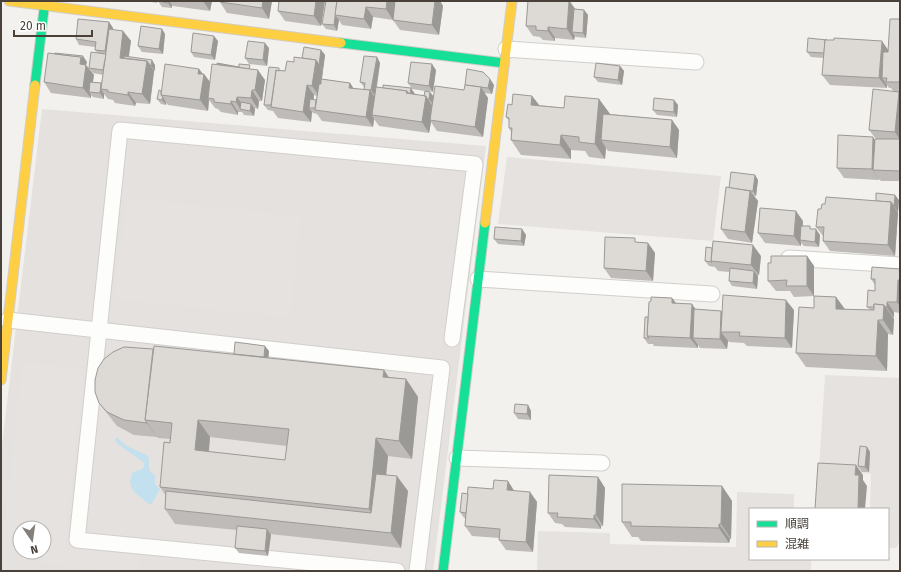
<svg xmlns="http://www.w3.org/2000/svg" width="901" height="572" font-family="'Fira Sans','Noto Sans JP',sans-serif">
<rect width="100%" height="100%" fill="#f3f1ee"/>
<path fill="#e5e1de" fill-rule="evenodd" d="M42 109 486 146 433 571H1V453ZM20 528H44V552H20Z"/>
<g fill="#e5e2df">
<polygon points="507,157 721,176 713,241 498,224"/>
<polygon points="127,198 301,216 290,318 115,299"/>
<polygon points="22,362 84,369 65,544 140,553 138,571 113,571 20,561 21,552 44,552 44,528 20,528 20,541 3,539"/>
<polygon points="825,375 900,378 900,541 896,548 888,548 888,509 870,509 871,474 819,469"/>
<polygon points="737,492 794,494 794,509 750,509 750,559 811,559 811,571 537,571 538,531 610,533 610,544 736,547"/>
</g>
<path fill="#c2e0ed" d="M116 437 127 446 148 456C151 464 145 470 155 475V484L160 489 151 505C139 496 124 489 133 472L140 470 144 467 143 462 119 445 115 440Z"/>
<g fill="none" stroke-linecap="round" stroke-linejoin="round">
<g stroke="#d1cfcc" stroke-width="17">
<g id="lane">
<polyline points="506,49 696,62"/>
<polyline points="789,258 900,265"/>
<polyline points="478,279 712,294"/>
<polyline points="8,320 442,368 417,571"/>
<polyline points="457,458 602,463"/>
<polyline points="397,571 77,540 120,130 475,164 452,339"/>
</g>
</g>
<g stroke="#d2cdc5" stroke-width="11">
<g id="fast">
<polyline points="341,43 504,63"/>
<polyline points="35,85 45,1"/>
<polyline points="443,571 485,223"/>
</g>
</g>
<g stroke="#d2cdc5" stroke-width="11">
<g id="slow">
<polyline points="9,1 341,43"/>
<polyline points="485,223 512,1"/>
<polyline points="1,380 35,85"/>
</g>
</g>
<use href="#lane" stroke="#fdfdfc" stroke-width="15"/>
<use href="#fast" stroke="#16e098" stroke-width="9"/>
<use href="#slow" stroke="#ffcf43" stroke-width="9"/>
</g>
<g fill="#bebbb8" fill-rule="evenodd">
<polygon points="146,1 157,1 157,3"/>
<polygon points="158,1 212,1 210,11 173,6 172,5 172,8 162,7"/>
<polygon points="216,1 272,1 269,19 227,13 220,2"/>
<polygon points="279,1 325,1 321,26 285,21 278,11"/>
<polygon points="326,1 395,1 395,2 395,1 440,1 443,6 439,35 400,30 393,20 373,17 371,29 342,25 339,20 337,31 326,29 322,24"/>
<polygon points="528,1 570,1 575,9 584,10 588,15 586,38 576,37 575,36 574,40 555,38 555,41 543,40 540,37 533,36 526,26"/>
<polygon points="900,19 900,92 899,92 900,93 900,181 881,181 879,179 879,180 844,178 837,168 876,139 869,130 893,91 891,88 889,88 887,85 887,88 830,85 822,75 824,58 811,57 807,52 888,50"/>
<polygon points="109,22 113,28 113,30 123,31 131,41 128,57 155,65 150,104 136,103 135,106 115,103 113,100 108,99 104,94 104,99 93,97 91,95 91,98 51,93 44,82 87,62 86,65 94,75 93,82 101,83 103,75 93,73 89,68 97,52 95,50 95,47 79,45 76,39"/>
<polygon points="162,29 165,34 163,54 142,52 138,46"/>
<polygon points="218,41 215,60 194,57 191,52"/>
<polygon points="269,48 267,66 249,64 245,58"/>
<path d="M321 50 325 55 322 79 350 83 354 89 364 90V87L360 82 377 57 380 63 377 87 415 94 414 95 424 96 425 91 412 89 408 83 436 70 433 92 427 91 433 96 464 90 490 79 494 85 492 94 484 93 488 98 483 137 437 131 431 122 429 133 379 126 374 119 373 127 322 121 317 114 313 113 312 112 311 122 278 118 273 111 268 110 264 105 282 71H285L294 62ZM314 95 317 96 316 100H314Z"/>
<polygon points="620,66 624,71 622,85 598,82 594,77"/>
<polygon points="199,69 203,74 204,74 210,82 252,69 265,80 262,101 259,101 258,109 255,108 254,116 244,115 242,112 238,112 238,115 221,112 218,109 215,108 209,100 208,111 168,105 166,103 166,105 161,104 157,99 161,91"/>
<polygon points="532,96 539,105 564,108 599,99 610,114 672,120 679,130 677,158 608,151 606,148 605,159 589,157 585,151 571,150 571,159 521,155 511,140 511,132 509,128 509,121 506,117 512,105"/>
<polygon points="674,100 678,105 677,117 657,115 653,110"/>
<polygon points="755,175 758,180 756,196 754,196 758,201 752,243 728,239 721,229 729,188"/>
<polygon points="899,200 898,212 897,212 898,213 895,256 830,251 823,241 823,236 816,227 821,209 876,201"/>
<polygon points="803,221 803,226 820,235 819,247 804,246 801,243 801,246 765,243 758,233"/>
<polygon points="522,229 526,235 524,246 498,244 494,239"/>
<polygon points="638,242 648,243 655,253 653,281 611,278 604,268"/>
<polygon points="761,256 759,275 758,275 758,276 757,289 732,286 729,281 729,272 718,271 715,267 709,266 705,261"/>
<polygon points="807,256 814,266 814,296 836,297 845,309 870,310 867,307 875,291 875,285 871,279 900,269 900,313 894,312 893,318 894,319 893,335 888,334 887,371 806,367 796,353 814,308 814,296 794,297 790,291 776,291 768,281 771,263"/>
<polygon points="676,303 696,309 721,311 722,312 794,310 792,348 747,346 744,343 729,342 728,341 727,349 700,348 698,345 698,348 654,346 653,344 648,344 644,338 648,317"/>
<path d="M269 351 268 358 389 377 406 379 418 397 412 459 388 456 386 475 408 491 401 548 270 534 271 535 268 556 239 553 235 548 237 530 175 524 165 509 166 496 160 487 170 439 158 438 157 437 134 435 117 426 110 417 99 403 234 354ZM210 437 287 446 285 460 209 452Z"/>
<polygon points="528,405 531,411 531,420 518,419 514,413"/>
<polygon points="867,447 870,452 869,472 862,472 858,466"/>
<polygon points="598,477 605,488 603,526 601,526 601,529 565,527 562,524 555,523 548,513"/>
<polygon points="722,486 732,501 731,539 730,539 729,543 641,541 638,537 632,537 622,522"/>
<polygon points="514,491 530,492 537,502 533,552 506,550 499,540 499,538 472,536 465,526 465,518 464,518 460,512 468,494"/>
</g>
<g fill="#9b9996">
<polygon points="168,1 169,1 172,5 172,8 168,3"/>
<polygon points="203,1 212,1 210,11"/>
<polygon points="263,1 272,1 269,19 262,8"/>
<polygon points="316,1 325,1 321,26 314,16"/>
<polygon points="337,1 335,15 339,20 337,31 334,25"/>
<polygon points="387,1 395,1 396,2 393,20 386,9"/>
<polygon points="435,1 440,1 443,6 439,35 432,25"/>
<polygon points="569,1 577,11 572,32 575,36 574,40 567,29"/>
<polygon points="366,7 373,17 371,29 364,19"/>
<polygon points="584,10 588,15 586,38 583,33"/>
<polygon points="109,22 113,28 109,57 105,51"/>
<polygon points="548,27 555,38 555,41 548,31"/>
<polygon points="162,29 165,34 163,54 159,49"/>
<polygon points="123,31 131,41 128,63 120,58"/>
<polygon points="214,36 218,41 215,60 211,55"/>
<polygon points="882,41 889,51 887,78 882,78 887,85 887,88 879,78"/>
<polygon points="265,43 269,48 267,66 263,60"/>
<polygon points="321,50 325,55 323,70 319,65"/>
<polygon points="83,56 87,62 86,65 94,75 91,92 89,92 91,95 91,98 83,88 80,64 81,57"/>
<polygon points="377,57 380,63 375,96 371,90"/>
<polygon points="152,60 155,65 155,71 151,66"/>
<polygon points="316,60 323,71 319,96 312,86"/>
<polygon points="147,61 154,71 150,104 142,94"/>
<polygon points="432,64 436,70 433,92 429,86"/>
<polygon points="620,66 624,71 622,85 618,80"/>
<polygon points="199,69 204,76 204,74 212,85 208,98 209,100 208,111 200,100 198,74"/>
<polygon points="258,70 265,80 262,101 255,90"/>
<polygon points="490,79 494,85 492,94 488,88"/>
<polygon points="101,83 101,89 104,94 104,99 100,93"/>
<polygon points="350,83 357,94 349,88"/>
<polygon points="307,85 314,95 312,108 309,108 312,112 311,122 303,112"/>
<polygon points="481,87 488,98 483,137 475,127"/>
<polygon points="411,88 415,94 414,100 406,93 407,91"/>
<polygon points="252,90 259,101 258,109 251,98"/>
<polygon points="370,90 377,101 372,115 374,119 373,127 366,117"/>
<polygon points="128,92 136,103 135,106 128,95"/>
<polygon points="430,92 434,97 433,104 429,99"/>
<polygon points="899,92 900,93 900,140 895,132"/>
<polygon points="426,96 433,107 430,120 431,122 429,133 422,122"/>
<polygon points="532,96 543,110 531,105"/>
<polygon points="163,97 166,103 166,105 162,100"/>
<polygon points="237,97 244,107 241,110 236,102"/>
<polygon points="599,99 610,114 607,141 601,140 606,148 605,159 595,144"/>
<polygon points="674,100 678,105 677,117 674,112"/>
<polygon points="231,101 238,112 238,115 231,104"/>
<polygon points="251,104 255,109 254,116 250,111"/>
<polygon points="672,120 679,130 677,158 670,147"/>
<polygon points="561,135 571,150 571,159 560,145"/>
<polygon points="873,137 880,147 873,170 879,180 872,169"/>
<polygon points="755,175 758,180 756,196 753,191"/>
<polygon points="750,191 758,201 752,243 745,232"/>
<polygon points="895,195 899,200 898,212 894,206"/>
<polygon points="891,202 898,213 895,256 888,245"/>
<polygon points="796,211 803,221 801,241 800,240 801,243 801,246 794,236"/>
<polygon points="522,229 526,235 524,246 521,241"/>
<polygon points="816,229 820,235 819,247 815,242"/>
<polygon points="648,243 655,253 653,281 646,271"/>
<polygon points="753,245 761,256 759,275 751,265"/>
<polygon points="807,256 814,266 814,296 807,286"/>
<polygon points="754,271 758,276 757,289 753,283"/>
<polygon points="898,280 900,283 900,307 897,302"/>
<polygon points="836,297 846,311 836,309"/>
<polygon points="672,298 680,308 672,303"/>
<polygon points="786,300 794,310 792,348 785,338"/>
<polygon points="887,302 894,312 894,318 887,308"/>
<polygon points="692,304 699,314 693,338 698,345 698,348 690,338"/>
<polygon points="884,305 894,319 893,335 883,320"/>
<polygon points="721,311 728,321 721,332 728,341 727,349 720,339"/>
<polygon points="878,320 888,334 887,371 876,356"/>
<polygon points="265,346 269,351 267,373 263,368"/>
<polygon points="384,370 396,388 383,377"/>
<polygon points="406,379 418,397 412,459 399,441"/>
<polygon points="528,405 531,411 531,420 527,414"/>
<polygon points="198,420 210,437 207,468 195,450"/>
<polygon points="147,422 157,437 147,423"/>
<polygon points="376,438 388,456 381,527 369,509"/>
<polygon points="867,447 870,452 869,472 865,467"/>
<polygon points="856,465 863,475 863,480 867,486 865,509 858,509 855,475"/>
<polygon points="397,476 408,491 401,548 391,533"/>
<polygon points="598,477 605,488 603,526 596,515"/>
<polygon points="508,481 515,492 507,490"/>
<polygon points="722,486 732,501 731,539 721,524"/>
<polygon points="530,492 537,502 533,552 526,542"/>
<polygon points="594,515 601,526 601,529 594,519"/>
<polygon points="719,524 730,539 729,543 719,528"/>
<polygon points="267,529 271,535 268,556 265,551"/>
</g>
<g fill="#dddad6" stroke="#9b9996" fill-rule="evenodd">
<polygon points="158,1 168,1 168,3"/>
<polygon points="220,1 263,1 262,8 220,2"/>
<polygon points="279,1 316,1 314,16 278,11"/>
<polygon points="326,1 337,1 334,25 322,24"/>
<polygon points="337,1 387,1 386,9 366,7 364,19 335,15"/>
<polygon points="395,1 435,1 432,25 393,20"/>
<polygon points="528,1 569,1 567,29 548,27 548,31 536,30 536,26 526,26"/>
<polygon points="574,9 584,10 583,33 572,32"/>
<polygon points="78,19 109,22 105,51 95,50 96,42 76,39"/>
<polygon points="890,19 900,19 900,82 886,82 887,78 882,78 883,52 888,52"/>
<polygon points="141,26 162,29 159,49 138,46"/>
<polygon points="109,29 123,31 120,58 147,61 142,94 128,92 128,95 108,92 108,90 101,89"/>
<polygon points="193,33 214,36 211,55 191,52"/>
<polygon points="808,38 827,40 825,40 824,53 807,52"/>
<polygon points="834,38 882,41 879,78 822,75 825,40 834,40"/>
<polygon points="248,41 265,43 263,60 245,58"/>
<polygon points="304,47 321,50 319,65 316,60 302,58"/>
<polygon points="91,52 106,54 103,70 89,68"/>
<polygon points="48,53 81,57 80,64 86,65 83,88 44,82"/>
<polygon points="55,53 83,56 82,60 81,57 55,54"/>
<polygon points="124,56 152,60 151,66 147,61 124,58"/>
<polygon points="364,56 377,57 371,90 364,90 365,83 360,82"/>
<polygon points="294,57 316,60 312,86 307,85 303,112 271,107 276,70 285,71 287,61 294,62"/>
<polygon points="411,62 432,64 429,86 408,83"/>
<polygon points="217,63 239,67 239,64 250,65 249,69 217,64"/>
<polygon points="596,63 620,66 618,80 594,77"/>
<polygon points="165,64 199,69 198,74 204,74 200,100 161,95"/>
<polygon points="212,64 258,70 255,90 252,90 251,98 237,97 236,102 231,101 231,104 214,102 214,99 208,98"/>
<polygon points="269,67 279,68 279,71 276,70 271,105 264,105"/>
<polygon points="467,69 483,72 490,79 488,88 465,85"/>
<polygon points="321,79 350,83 349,88 370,90 366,117 315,110 319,84 321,84"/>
<polygon points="90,82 101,83 100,93 89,92"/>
<polygon points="383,85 411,88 410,94 409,94 407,91 383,88"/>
<polygon points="465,85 481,87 475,127 430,120 435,86 464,90"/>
<polygon points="376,87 407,91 406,93 426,96 422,122 372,115"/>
<polygon points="873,89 899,92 895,132 869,130"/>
<polygon points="159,90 161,91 161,95 163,97 162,100 157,99"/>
<polygon points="425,91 430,92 429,99 427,99 426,96 424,96"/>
<polygon points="513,94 532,96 531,105 564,108 565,96 599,99 595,144 579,142 579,137 561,135 560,145 511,140 512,128 509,128 509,118 506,117 508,104 512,105"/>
<polygon points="654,98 674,100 674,112 653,110"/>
<polygon points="310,99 316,100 315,108 309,108"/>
<polygon points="241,102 251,104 250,111 240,109"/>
<polygon points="603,114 672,120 670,147 601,140"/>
<polygon points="838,135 873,137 872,169 837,168"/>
<polygon points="875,139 900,139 900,171 873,170"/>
<polygon points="731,172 755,175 753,191 729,188"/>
<polygon points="726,187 750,191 745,232 721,229"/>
<polygon points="876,193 895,195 894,206 891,202 876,201"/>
<polygon points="826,197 891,202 888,245 823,241 824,227 816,227 818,209 821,209 822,204 825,204"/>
<polygon points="760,208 796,211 794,236 758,233"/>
<polygon points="801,226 810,226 810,229 816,229 815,242 800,240"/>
<polygon points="495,227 522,229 521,241 494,239"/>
<polygon points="605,237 635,238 635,242 648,243 646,271 604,268"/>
<polygon points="713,241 753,245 751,265 711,261"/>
<polygon points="706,247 712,248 711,261 712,262 705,261"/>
<polygon points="771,256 807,256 807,286 786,286 787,280 768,281 768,263 771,263"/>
<polygon points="872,267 900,269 900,280 898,280 897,302 887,302 887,308 884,305 874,304 874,307 867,307 868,290 875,291 875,279 871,279"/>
<polygon points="730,268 754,271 753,283 729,281"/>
<polygon points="723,295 786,300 785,338 739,336 740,332 721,332"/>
<polygon points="814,296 836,297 836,309 874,310 874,304 884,305 883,320 878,320 876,356 796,353 799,307 814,308"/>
<polygon points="651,297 672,298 672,303 692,304 690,338 647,336 649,302 651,301"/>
<polygon points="694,309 721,311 720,339 693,338"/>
<polygon points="645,317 648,317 647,336 649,338 644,338"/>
<polygon points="235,342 265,346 264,357 234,354"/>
<path d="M154 346 384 370 383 377 406 379 399 441 376 438 369 509 160 487 164 442 170 443 172 423 145 420ZM198 420 289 429 285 460 195 450Z"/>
<polygon points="124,347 153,349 145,420 147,423 124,420 107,412 99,403 95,392 95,380 98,368 104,359 113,352"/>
<polygon points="515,404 528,405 527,414 514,413"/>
<polygon points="860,446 867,447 865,467 858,466"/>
<polygon points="818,463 856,465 855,475 859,475 858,509 815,509"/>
<polygon points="376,474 397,476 391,533 165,509 166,491 371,513"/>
<polygon points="549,475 598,477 596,515 594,515 594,519 557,517 558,513 548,513"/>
<polygon points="494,480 508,481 507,490 530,492 526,542 499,540 500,529 465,526 468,487 493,489"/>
<polygon points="622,484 722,486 721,524 719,524 719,528 631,526 631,522 622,522"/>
<polygon points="462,493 468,494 466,513 460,512"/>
<polygon points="237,526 267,529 265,551 235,548"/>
</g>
<rect width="901" height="572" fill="none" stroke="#49413a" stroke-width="4"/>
<rect x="749" y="508" width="140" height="52" fill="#ffffff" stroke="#b6b3b0"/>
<rect x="757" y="521" width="20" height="6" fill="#16e098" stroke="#b6b3b0"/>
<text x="785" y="528" font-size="12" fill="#49413a">順調</text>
<rect x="757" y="541" width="20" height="6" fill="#ffcf43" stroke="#b6b3b0"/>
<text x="785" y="548" font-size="12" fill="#49413a">混雑</text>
<g transform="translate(32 540) rotate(167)"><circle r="19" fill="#ffffff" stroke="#b6b3b0"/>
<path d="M0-3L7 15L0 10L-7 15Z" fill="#847f79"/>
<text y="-6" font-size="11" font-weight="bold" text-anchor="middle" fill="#49413a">N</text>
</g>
<path d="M14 30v6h78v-6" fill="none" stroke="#49413a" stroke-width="2"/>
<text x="20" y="30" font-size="12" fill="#49413a" stroke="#ffffff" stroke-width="3" paint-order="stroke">20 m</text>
</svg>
